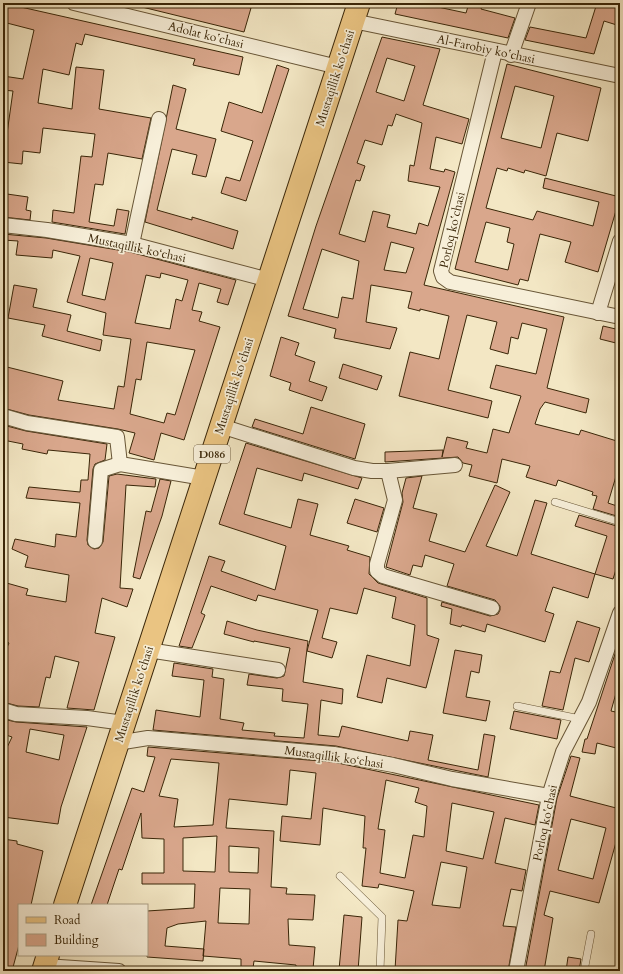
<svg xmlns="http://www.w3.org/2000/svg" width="623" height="974" font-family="Cardo,serif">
<rect width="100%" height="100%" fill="#f3e7c4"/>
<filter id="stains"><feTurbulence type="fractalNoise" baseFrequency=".005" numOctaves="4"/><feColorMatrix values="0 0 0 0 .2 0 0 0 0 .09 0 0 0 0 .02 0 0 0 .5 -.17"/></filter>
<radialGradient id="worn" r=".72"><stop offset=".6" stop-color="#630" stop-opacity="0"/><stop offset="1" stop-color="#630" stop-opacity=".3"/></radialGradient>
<g fill="#d9a78c" stroke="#3a2608" fill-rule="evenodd">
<polygon points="3,3 243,57 239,75 193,65 195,59 85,34 82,45 76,43 69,75 43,69 38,103 72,109 76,67 104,70 99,109 151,118 142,159 108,153 103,185 95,184 89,222 114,226 117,209 129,211 125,234 52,222 53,210 74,213 81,156 92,157 95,134 43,128 40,153 23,151 22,164 3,162 13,91 3,90 3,76 23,79 34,30 3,22"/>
<polygon points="142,3 234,3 251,8 244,32 142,7"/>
<polygon points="398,3 419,3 466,13 469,3 483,3 481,9 515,18 508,38 395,14"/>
<polygon points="597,3 620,3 620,26 604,21 594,54 525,40 530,27 586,38"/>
<path d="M382 37 440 49 423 105 469 119 462 144 436 137 430 169 444 172 445 169 455 172 424 285 564 317 547 388 589 399 586 413 545 402 540 409 535 424 579 435 581 430 620 442V463L608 503 620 507V517L593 509 597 496 592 495 593 492 558 480 556 486 526 477 530 466 502 459 497 483 469 476 472 465 463 463 458 457 385 462V452L443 450 442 457 447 437 468 442 466 448 487 453 493 429 509 433 521 396 490 388 496 365 536 374 547 329 522 323 518 339 511 337 508 354 490 349 497 322 467 315 448 390 492 401 488 418 399 396 410 352 439 359 449 316 420 309V311L408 308 412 292 371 285 366 322 397 328 390 349 334 338 336 329 288 316 316 226ZM387 58 415 66 404 101 376 92ZM396 114 422 123 414 166 410 165 408 181 440 187 428 226 419 223 416 234 387 227 390 215 373 211 365 242 339 234 356 180 360 181 365 166 357 163 365 140 382 145 388 125 392 126ZM391 242 414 248 406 273 384 270ZM322 249 359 261 353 299 342 297 338 318 303 309Z"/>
<path d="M507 64 601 88 588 141 557 133 546 176 525 170 524 173 508 168 507 171 497 168 486 208 533 220 537 211 593 226 599 202 543 188 545 178 620 197 598 272 565 262 571 242 540 234 528 281 520 279 518 285 455 269ZM515 86 554 96 541 148 501 138ZM486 222 510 228 507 242 514 244 508 270 475 262Z"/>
<polygon points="277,65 289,69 246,201 221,193 226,177 240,181 253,141 221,131 229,102 262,113"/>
<polygon points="173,85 186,89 176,129 216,139 206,177 192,174 197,155 172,149 157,210 192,220 192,217 238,231 233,249 145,222"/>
<polygon points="7,194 28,197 26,210 31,211 30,220 3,217"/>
<path d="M3 234 46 238 130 252 236 280 228 305 217 302 221 289 199 283 192 310 202 312 199 321 220 327 184 440 161 433 154 460 129 453 135 433 118 429 29 415 3 408V366L63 381 58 400 114 409 118 386 124 387 131 339 103 335 106 313 67 302 80 256 53 250 52 258 16 255 18 241 3 240ZM90 258 113 263 105 300 82 295ZM161 273 188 280 182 301 176 299 170 329 135 323 146 275 160 278ZM147 342 195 350 175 415 167 413 164 423 130 414 136 379 141 380Z"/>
<polygon points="14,285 37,289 33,307 71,315 67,331 102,340 100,351 42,336 45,325 8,318"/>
<polygon points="603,326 620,330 620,344 600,339"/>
<polygon points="281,337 299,343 295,355 315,362 309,381 327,387 322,401 289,390 291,383 270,376"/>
<polygon points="343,364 382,376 377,390 339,378"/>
<polygon points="311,407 365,424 355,459 252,427 255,419 303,434"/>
<polygon points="3,425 26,431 107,444 105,460 95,464 93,469 87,540 88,545 94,549 99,548 103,542 109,476 117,474 156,479 155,487 126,485 120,588 133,589 127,607 102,598 95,633 115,637 94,710 67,708 79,662 55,656 50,678 46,677 39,707 18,706 3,702 3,656 9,643 3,640 3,582 28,589 26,595 66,602 69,575 25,567 28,556 12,549 15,539 55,547 56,534 76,537 80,503 26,498 29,487 80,492 81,480 88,480 90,454 48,450 47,454 22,449 23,444 3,440"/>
<polygon points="246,443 362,478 358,489 304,473 302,481 257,468 244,514 291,528 298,499 318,504 310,535 349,546 347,550 370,557 369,574 378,583 427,598 427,635 439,639 426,688 387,678 382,703 357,697 367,655 410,666 415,625 392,618 396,597 364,588 357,614 330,608 322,638 337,642 332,658 307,651 318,610 258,595 256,601 211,586 201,613 205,615 192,648 179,646 209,556 225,561 221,571 275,590 286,546 219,524"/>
<polygon points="422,476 413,508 437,514 429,541 465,552 495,485 510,492 486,546 517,556 535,500 547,503 531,554 595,574 588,598 553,587 545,611 554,614 545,642 487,624 485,632 462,625 461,627 450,624 452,609 441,606 442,602 490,616 498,614 500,610 500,606 495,600 447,586 454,564 425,555 422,567 413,565 410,575 386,567 403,502 402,493 406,478"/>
<polygon points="160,479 171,481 162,516 140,579 133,577 146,511 151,512"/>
<polygon points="355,499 384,508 377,532 347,523"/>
<polygon points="579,515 620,527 620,557 613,579 595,574 607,536 575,526"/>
<polygon points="227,621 257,630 308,641 303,682 343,689 342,704 321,700 318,735 339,737 342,726 408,741 410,731 433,735 428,760 478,770 484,734 495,736 488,777 336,746 153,730 156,710 200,717 204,680 172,676 174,663 213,669 212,677 224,679 220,719 244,723 242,730 275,733 274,736 304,738 308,704 282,701 283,689 247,685 249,674 277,678 284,676 290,648 254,641 254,642 224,634"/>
<polygon points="577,621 600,628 589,662 575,658 563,710 542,706 550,671 560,673"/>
<polygon points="618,645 620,645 620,679 611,711 620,713 620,749 597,743 595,754 582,752 585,739 587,739"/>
<polygon points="455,650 482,655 479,673 471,671 466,697 490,701 486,721 443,713"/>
<polygon points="514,711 561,720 557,739 510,729"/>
<path d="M3 719 16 722 87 727 61 807 58 824 3 817V756L12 737 3 734ZM30 729 64 735 59 760 26 752Z"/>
<path d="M148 747 333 762 539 805 535 825 505 818 495 863 526 870 522 891 511 889 503 926 516 927 508 971 395 970 398 920 407 921 414 891 379 884 378 888 362 886 366 848H363L365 816 323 808 320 845 280 841 282 816 311 819 316 773 290 770 287 805 229 799 226 828 274 831 271 887 287 888 286 894 315 895 313 920 288 919 289 945 315 947 313 969 296 967V965L254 961 253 968 241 967V959L203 956 206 921 178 924 167 928 165 946 204 949 203 961 147 957V911L194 908 195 884H142V873H164V839L142 838 141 813 122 870 119 869 107 905H91L132 788 144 792 155 757 147 756ZM171 759 219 763 213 825 174 827 178 799 159 796ZM386 780 419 788 415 802 427 806 424 837 413 835 405 878 380 873 385 830 378 829ZM452 803 494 812 483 859 446 851ZM217 836 215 872 183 871V838ZM229 846 259 848 258 873 229 872ZM441 862 467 867 460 908 432 905ZM220 888 250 889 249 924 218 923Z"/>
<path d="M571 756 580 758 570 796 620 809V828L599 903 550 891 544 915 553 918 544 971H525L557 798ZM571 819 606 828 593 879 558 870Z"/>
<polygon points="3,839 17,841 17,844 43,851 31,905 19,905 19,945 12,971 3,971"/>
<polygon points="344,915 362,917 358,971 339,970"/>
<polygon points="568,957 581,959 579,971 566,971"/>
</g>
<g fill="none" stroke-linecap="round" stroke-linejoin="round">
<g stroke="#685637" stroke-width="8">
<g id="service">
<polyline points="555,502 620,522"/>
<polyline points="517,706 580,719"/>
<polyline points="340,876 382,917 380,971"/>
<polyline points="584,971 591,934"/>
</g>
</g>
<g stroke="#685637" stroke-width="16">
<g id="minor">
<polyline points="74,3 338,67"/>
<polyline points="353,21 620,76"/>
<polyline points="495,51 441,271 443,277 450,282 620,317"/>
<polyline points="511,55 529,3"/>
<polyline points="3,225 47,230 132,244 269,280"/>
<polyline points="132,244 159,119"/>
<polyline points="598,313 620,241"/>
<polyline points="3,416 27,423 117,437 120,464 204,478"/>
<polyline points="221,426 354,468 372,471 388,471 395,500 377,564 377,571 383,576 492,608"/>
<polyline points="388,471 455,465"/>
<polyline points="95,541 101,470 120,464"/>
<polyline points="148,650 278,670"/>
<polyline points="3,710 16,714 87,718 124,723"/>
<polyline points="117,743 148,738 334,754 393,765 452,779 549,796"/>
<polyline points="45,966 119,971"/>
<polyline points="516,971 549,796 563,752 589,702 620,613"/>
</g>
</g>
<g stroke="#3a2608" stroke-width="24">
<g id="primary">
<polyline points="65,905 359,3"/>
<polyline points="43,971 48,955"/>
</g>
</g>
<use href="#service" stroke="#f7efd9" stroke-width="7"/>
<use href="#minor" stroke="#f7efd9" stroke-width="14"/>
<use href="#primary" stroke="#eac482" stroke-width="22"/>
</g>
<g text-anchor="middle" stroke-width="3.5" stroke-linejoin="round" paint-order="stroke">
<rect fill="#f7efd9" stroke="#736247" stroke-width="1" x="194" y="445" width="36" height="18" rx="3"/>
<g font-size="11" font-weight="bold" fill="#3a2608">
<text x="212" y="458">D086</text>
</g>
<g font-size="12" fill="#3a2608" stroke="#f7efd9">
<text transform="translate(206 35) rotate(14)" y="4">Adolat koʻchasi</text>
<text transform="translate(486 49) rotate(12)" y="4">Al-Farobiy koʻchasi</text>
<text transform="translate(335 78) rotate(-72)" y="4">Mustaqillik koʻchasi</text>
<text transform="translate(452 230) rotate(-77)" y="4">Porloq koʻchasi</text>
<text transform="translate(137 248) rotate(12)" y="4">Mustaqillik ko‘chasi</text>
<text transform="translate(234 386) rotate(-72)" y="4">Mustaqillik koʻchasi</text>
<text transform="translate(134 694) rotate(-72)" y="4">Mustaqillik koʻchasi</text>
<text transform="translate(334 757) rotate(8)" y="4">Mustaqillik ko‘chasi</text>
<text transform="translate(545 823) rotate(-78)" y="4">Porloq koʻchasi</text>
</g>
</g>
<rect width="623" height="974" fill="none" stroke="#f3e7c4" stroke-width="16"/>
<rect x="4" y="4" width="615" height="966" fill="none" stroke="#3a2608" stroke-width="2"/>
<rect x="8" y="8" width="607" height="958" fill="none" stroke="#3a2608"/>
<rect x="18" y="904" width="130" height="52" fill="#f7efd9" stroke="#ab9f85"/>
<rect x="26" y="917" width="20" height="6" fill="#eac482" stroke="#ab9f85"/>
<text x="54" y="924" font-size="12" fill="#3a2608">Road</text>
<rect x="26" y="934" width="20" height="12" fill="#d9a78c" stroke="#ab9f85"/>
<text x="54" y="944" font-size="12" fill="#3a2608">Building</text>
<rect width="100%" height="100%" filter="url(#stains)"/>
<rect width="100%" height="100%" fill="url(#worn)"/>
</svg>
